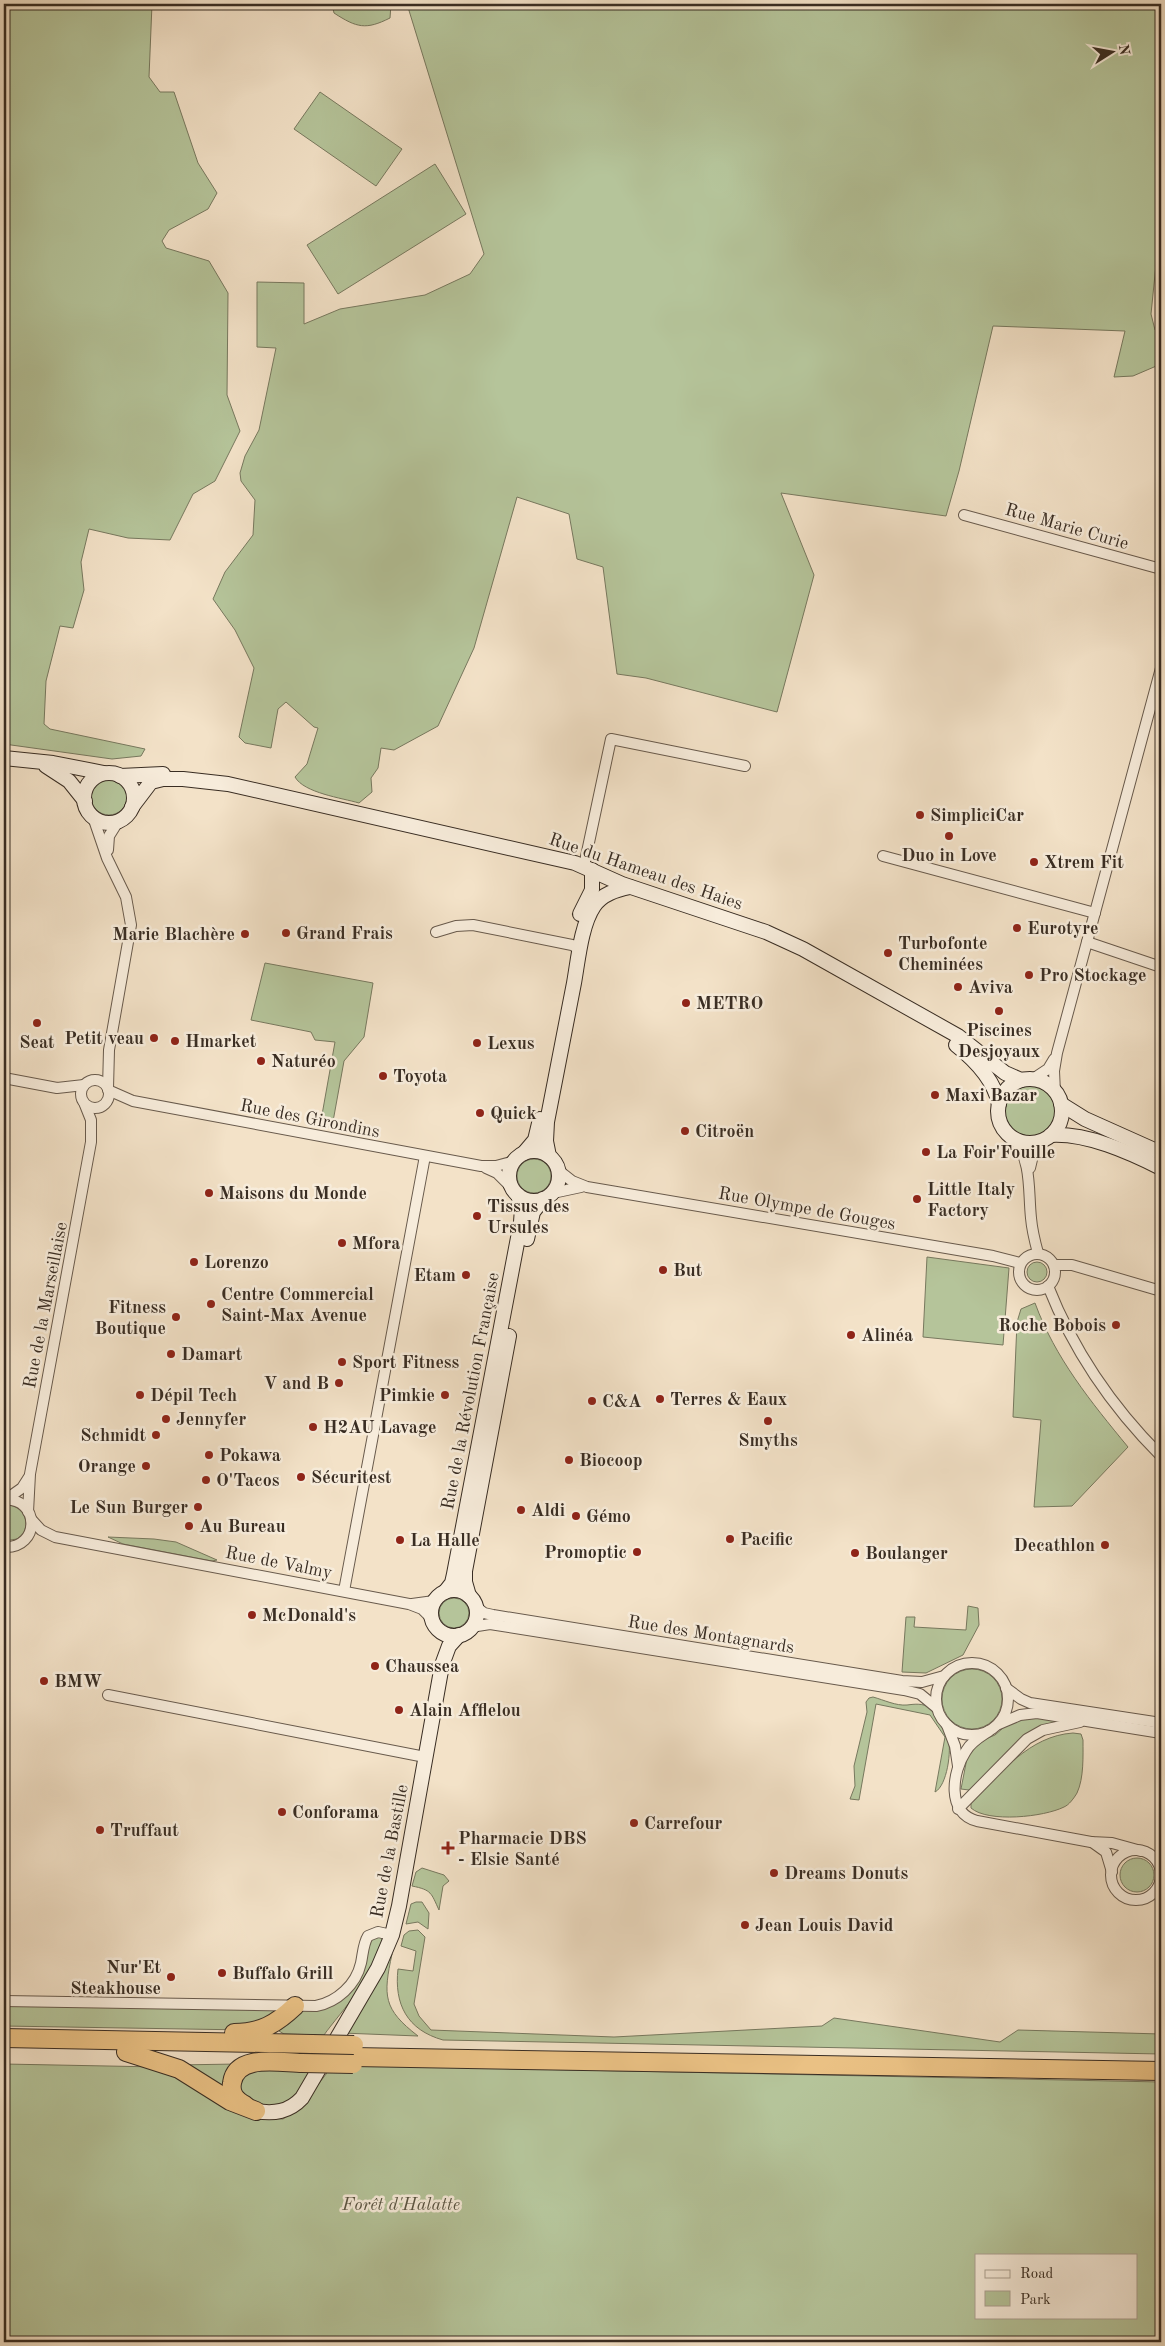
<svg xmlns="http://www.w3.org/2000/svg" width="1165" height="2346" font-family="'Old Standard TT',serif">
<rect width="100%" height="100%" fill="#f3e2c8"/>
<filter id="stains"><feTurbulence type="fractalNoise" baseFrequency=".004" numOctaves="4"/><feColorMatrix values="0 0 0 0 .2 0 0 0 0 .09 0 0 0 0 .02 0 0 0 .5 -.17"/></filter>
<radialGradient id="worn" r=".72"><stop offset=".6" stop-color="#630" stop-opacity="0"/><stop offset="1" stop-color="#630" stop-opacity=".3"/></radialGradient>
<g fill="#b5c49a" stroke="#77785e" fill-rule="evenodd">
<polygon points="4,4 152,4 149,77 160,92 174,92 198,163 217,193 208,209 169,230 162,241 166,248 209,261 228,293 227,395 240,431 215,481 193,494 170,540 128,538 89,529 81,562 84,590 73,628 60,626 46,681 44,724 50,729 145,749 141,756 112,759 4,744"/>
<path d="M332 4H391L390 18C366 30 357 28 334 13Z"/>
<path d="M407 4H1161V215L1151 314 1155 330 1161 334V364L1133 376 1114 377 1125 331 993 326 959 471 946 516 781 493 814 575 777 712 646 678 617 674 603 567 577 559 569 514 517 497 474 648 438 726 394 750 381 748 378 768 371 778 372 792 359 803C342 798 304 793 295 777L307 764 318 728 314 727 286 702 278 709 271 748 245 743 239 737 254 668 235 630 213 599 225 572 253 535 255 500 241 481 240 473 245 456 259 430 276 348 257 347V282L304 283V324L340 309 425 295 470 274 484 254Z"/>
<polygon points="320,92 402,149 376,186 294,129"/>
<polygon points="435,164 466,214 338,294 307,245"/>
<circle cx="109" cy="797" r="18"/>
<polygon points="265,963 373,983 364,1037 344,1061 332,1127 320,1126 335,1042 315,1040 311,1032 251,1020"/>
<circle cx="1030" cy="1111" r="25"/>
<circle cx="534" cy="1176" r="17"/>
<polygon points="927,1257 1009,1268 1003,1345 923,1337"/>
<circle cx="1037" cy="1272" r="10"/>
<path d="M1035 1303C1055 1358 1091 1402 1128 1447L1072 1506 1034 1507 1041 1420 1013 1417 1017 1322 1021 1309Z"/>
<path d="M4 1505C20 1504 30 1517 24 1533L17 1539 4 1541Z"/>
<polygon points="108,1537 154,1539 176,1542 217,1560 212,1561 123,1544"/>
<circle cx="454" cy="1613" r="15"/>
<polygon points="968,1606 978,1608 979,1625 963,1655 926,1673 902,1672 906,1617 915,1617 914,1627 966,1630"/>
<circle cx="972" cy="1699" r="30"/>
<path d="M873 1697C884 1700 896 1706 907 1705 915 1704 923 1703 930 1708 936 1714 945 1730 948 1738 952 1750 947 1786 935 1792L945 1737 930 1715 876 1704 859 1800 850 1799 855 1786 854 1766 867 1712 866 1702 869 1698Z"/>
<polygon points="1029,1716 1062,1721 1022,1738 969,1790 961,1789 968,1753 981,1741 995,1735 1010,1722"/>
<path d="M1073 1733 1081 1734 1083 1740C1083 1756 1084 1778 1077 1793 1074 1798 1069 1805 1064 1807 1044 1817 988 1823 971 1808V1802C1001 1773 1029 1736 1073 1733Z"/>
<circle cx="1137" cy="1875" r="17"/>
<path d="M422 1868 444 1875 449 1881 443 1886 439 1910C431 1893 432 1890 412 1886L416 1872Z"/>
<polygon points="416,1902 422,1902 429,1913 428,1929 418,1922 406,1924 411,1904"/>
<path d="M418 1930 425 1937 414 2004 419 2016 431 2030 614 2037 822 2026 834 2018 1000 2042 1018 2030 1161 2034V2054L443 2040C407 2030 394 2004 398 1969L413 1971 416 1951 401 1946 404 1935 409 1931Z"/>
<path d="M376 1936 382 1938C387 1962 338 2015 324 2035L284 2034 279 2031 281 2026 295 2011C304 2010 314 2011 322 2009 353 2002 359 1963 371 1938Z"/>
<path d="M392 1954C383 1996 383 2009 418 2036L342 2033Z"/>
<polygon points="4,2005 282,2010 247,2030 4,2026"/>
<path d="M4 2064 159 2067 269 2118 283 2119 301 2107 333 2065 1161 2082V2342H4ZM976 2255H1136V2317H976Z"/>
<polygon points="238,2064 227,2092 174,2065"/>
<path d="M314 2066C304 2082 293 2110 270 2108 260 2107 249 2101 240 2098L237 2077 243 2071Z"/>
</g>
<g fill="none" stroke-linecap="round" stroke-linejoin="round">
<g stroke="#685a4c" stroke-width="12">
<g id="street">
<polyline points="964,515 1161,569"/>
<polyline points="93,817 107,858 126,897 131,925 109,1050 108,1088"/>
<polyline points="108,850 109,836 119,820"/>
<polyline points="883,856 1095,913"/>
<polyline points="584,866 611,739 745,766"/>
<polyline points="436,932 456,926 473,925 572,945 577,948 579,953"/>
<polyline points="1087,942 1161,967"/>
<polyline points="4,1078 57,1088 84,1085"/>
<polyline points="1033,1079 1048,1069 1054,1059"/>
<circle cx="95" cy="1094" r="14"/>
<polyline points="108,1090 133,1101 481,1166 496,1166 515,1161"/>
<polyline points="1055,1092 1054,1071 1057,1053 1161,668"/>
<path d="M1014 1138C1032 1163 1028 1189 1031 1218 1032 1230 1035 1242 1038 1253"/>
<polyline points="486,1168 497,1173 512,1188"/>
<polyline points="1030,1168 1034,1151 1042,1140"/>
<polyline points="558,1170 572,1181 587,1187 993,1256 1020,1263"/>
<polyline points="553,1193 581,1187"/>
<circle cx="1037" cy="1272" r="18"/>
<polyline points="1054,1265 1072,1265 1161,1291"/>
<path d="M1048 1286C1074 1352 1111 1406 1161 1456"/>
<path d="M4 1500C40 1497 41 1549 4 1547"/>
<polyline points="5,1500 22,1488 29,1477"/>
<polyline points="28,1512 30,1474 91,1142 91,1120 85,1105"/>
<polyline points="31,1519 41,1530 55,1537 409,1604 422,1609 432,1619"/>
<polyline points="344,1591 425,1156"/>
<polyline points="412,1604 434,1601"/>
<polyline points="475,1606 484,1613 493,1615 902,1681 922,1682 944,1676"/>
<polyline points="471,1627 490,1624 904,1690 920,1694 937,1708"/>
<circle cx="972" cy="1699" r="36"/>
<polyline points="1006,1688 1021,1699 1030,1703 1161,1723"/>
<polyline points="108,1695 425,1757"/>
<polyline points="999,1724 1020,1715 1037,1713 1161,1733"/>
<polyline points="947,1725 955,1746 958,1766"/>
<path d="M989 1731C980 1737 971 1742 966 1751 952 1772 946 1813 977 1821L1091 1842 1112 1843 1141 1851"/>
<polyline points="958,1809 1027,1739 1043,1730 1080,1722"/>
<polyline points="1092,1842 1106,1852 1112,1872"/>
<circle cx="1136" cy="1875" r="25"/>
<path d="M4 2001 316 2006C337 2002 356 1985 361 1963 363 1954 363 1944 368 1936L378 1932 392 1935"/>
</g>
</g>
<g stroke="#392d23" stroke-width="16">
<g id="secondary">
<polyline points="4,758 53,763 104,773"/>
<polyline points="46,766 69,781 85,801"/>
<circle cx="109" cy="798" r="25"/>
<polyline points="120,776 163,774"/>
<polyline points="132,807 151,782 163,779 183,779 228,784 575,863 622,884 766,932 803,949 958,1036 1005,1073 1021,1080"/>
<polyline points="580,914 592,890 592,870"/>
<path d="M956 1045C975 1060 994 1079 999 1104"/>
<circle cx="1030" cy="1111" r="32"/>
<polyline points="1061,1104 1085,1119 1161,1153"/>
<path d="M1051 1135C1087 1133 1129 1152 1161 1168"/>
<circle cx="534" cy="1176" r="25"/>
<polyline points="524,1153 535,1140 540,1119"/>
<path d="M549 1156 546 1141 547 1122C556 1076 565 1030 574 983 578 961 581 925 594 906 602 894 616 890 630 887"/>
<polyline points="527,1239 533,1212 543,1199"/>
<circle cx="454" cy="1613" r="23"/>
<polyline points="445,1592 452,1583 454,1574 521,1222 522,1208 518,1195"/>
<polyline points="469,1596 465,1582 465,1571 509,1336"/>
<path d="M256 2111C274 2114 289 2112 302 2098L378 1968 392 1935 399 1906 442 1665 449 1646 459 1635"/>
</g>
</g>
<g stroke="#392d23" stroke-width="20">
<g id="highway">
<path d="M234 2033C261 2033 276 2024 295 2006"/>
<polyline points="4,2038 312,2044"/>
<polyline points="126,2052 179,2069 230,2101 256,2111"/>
<polyline points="353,2057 1161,2071"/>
<path d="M245 2105C236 2100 230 2094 232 2083 236 2053 281 2063 302 2063"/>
</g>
</g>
<use href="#street" stroke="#f7ecdb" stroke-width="10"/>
<use href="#secondary" stroke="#f7ecdb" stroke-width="14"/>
<use href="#highway" stroke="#eac184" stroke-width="18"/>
<g stroke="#392d23" stroke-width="20" stroke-linecap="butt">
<g id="highway-bridge">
<polyline points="312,2044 354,2045"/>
<polyline points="302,2063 353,2064"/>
</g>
</g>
<use href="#highway-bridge" stroke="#eac184" stroke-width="18"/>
</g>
<g fill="#8f2418" stroke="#f7ecdb" stroke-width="2">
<circle cx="920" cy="815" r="5"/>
<circle cx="949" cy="836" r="5"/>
<circle cx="1034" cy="862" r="5"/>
<circle cx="1017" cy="928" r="5"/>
<circle cx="286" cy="933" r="5"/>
<circle cx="245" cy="934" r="5"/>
<circle cx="888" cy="953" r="5"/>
<circle cx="1029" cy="975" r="5"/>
<circle cx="958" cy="987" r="5"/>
<circle cx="686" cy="1003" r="5"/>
<circle cx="999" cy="1011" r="5"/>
<circle cx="37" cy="1023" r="5"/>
<circle cx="154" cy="1038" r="5"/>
<circle cx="175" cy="1041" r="5"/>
<circle cx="477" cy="1043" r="5"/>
<circle cx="261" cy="1061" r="5"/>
<circle cx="383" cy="1076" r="5"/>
<circle cx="935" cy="1095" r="5"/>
<circle cx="480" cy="1113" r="5"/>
<circle cx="685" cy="1131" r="5"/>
<circle cx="926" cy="1152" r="5"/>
<circle cx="209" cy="1193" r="5"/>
<circle cx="917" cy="1199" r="5"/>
<circle cx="477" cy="1216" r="5"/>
<circle cx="342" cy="1243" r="5"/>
<circle cx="194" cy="1262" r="5"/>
<circle cx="663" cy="1270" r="5"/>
<circle cx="466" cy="1275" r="5"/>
<circle cx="211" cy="1304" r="5"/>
<circle cx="176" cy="1317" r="5"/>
<circle cx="1116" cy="1325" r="5"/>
<circle cx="851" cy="1335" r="5"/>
<circle cx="171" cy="1354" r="5"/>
<circle cx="342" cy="1362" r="5"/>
<circle cx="339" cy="1383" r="5"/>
<circle cx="140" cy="1395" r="5"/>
<circle cx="445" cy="1395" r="5"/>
<circle cx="660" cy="1399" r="5"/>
<circle cx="592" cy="1401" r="5"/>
<circle cx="166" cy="1419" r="5"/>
<circle cx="768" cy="1421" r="5"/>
<circle cx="313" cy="1427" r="5"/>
<circle cx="156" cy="1435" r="5"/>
<circle cx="209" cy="1455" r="5"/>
<circle cx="569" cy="1460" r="5"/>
<circle cx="146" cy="1466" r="5"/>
<circle cx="301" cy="1477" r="5"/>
<circle cx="206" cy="1480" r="5"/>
<circle cx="198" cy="1507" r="5"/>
<circle cx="521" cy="1510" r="5"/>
<circle cx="576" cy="1516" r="5"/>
<circle cx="189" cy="1526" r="5"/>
<circle cx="730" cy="1539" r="5"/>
<circle cx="400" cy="1540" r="5"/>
<circle cx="1105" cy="1545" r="5"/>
<circle cx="637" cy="1552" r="5"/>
<circle cx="855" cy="1553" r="5"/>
<circle cx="252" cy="1615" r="5"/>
<circle cx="375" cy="1666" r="5"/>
<circle cx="44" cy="1681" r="5"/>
<circle cx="399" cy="1710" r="5"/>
<circle cx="282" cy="1812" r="5"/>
<circle cx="634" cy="1823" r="5"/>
<circle cx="100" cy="1830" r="5"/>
<path d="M445.5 1840.5h5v5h5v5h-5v5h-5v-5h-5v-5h5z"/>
<circle cx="774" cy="1873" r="5"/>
<circle cx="745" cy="1925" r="5"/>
<circle cx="222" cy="1973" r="5"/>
<circle cx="171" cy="1977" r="5"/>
</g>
<g text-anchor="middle" stroke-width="5" stroke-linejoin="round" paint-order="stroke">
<g font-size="18" fill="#392d23" stroke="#f7ecdb">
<text transform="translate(1067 526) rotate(16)" y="6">Rue Marie Curie</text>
<text transform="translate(646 871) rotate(19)" y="6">Rue du Hameau des Haies</text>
<text transform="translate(310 1118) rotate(11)" y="6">Rue des Girondins</text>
<text transform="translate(807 1208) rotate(10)" y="6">Rue Olympe de Gouges</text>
<text transform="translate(45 1305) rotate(-79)" y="6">Rue de la Marseillaise</text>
<text transform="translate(470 1391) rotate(-79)" y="6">Rue de la Révolution Française</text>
<text transform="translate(279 1562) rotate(11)" y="6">Rue de Valmy</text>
<text transform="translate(711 1634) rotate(9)" y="6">Rue des Montagnards</text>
<text transform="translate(389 1851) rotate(-79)" y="6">Rue de la Bastille</text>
</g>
<g font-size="18" font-weight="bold" fill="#392d23" stroke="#f7ecdb" text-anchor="start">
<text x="930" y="821">SimpliciCar</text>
<text x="949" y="861" text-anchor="middle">Duo in Love</text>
<text x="1044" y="868">Xtrem Fit</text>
<text x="1027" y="934">Eurotyre</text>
<text x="296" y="939">Grand Frais</text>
<text x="235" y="940" text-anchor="end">Marie Blachère</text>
<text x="898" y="949">Turbofonte<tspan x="898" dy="21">Cheminées</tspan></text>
<text x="1039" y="981">Pro Stockage</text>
<text x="968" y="993">Aviva</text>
<text x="696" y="1009">METRO</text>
<text x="999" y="1036" text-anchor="middle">Piscines<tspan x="999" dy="21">Desjoyaux</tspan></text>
<text x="144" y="1044" text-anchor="end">Petit veau</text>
<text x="185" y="1047">Hmarket</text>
<text x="37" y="1048" text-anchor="middle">Seat</text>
<text x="487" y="1049">Lexus</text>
<text x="271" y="1067">Naturéo</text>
<text x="393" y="1082">Toyota</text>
<text x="945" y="1101">Maxi Bazar</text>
<text x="490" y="1119">Quick</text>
<text x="695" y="1137">Citroën</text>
<text x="936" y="1158">La Foir'Fouille</text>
<text x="927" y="1195">Little Italy<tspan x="927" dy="21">Factory</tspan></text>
<text x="219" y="1199">Maisons du Monde</text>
<text x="487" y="1212">Tissus des<tspan x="487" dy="21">Ursules</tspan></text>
<text x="352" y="1249">Mfora</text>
<text x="204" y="1268">Lorenzo</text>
<text x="673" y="1276">But</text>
<text x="456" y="1281" text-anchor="end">Etam</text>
<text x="221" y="1300">Centre Commercial<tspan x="221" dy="21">Saint-Max Avenue</tspan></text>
<text x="166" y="1313" text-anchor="end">Fitness<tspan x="166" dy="21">Boutique</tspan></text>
<text x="1106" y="1331" text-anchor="end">Roche Bobois</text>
<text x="861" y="1341">Alinéa</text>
<text x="181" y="1360">Damart</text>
<text x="352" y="1368">Sport Fitness</text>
<text x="329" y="1389" text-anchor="end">V and B</text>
<text x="150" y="1401">Dépil Tech</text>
<text x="435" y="1401" text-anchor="end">Pimkie</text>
<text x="670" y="1405">Terres &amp; Eaux</text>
<text x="602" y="1407">C&amp;A</text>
<text x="176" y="1425">Jennyfer</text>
<text x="323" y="1433">H2AU Lavage</text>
<text x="146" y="1441" text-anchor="end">Schmidt</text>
<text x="768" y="1446" text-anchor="middle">Smyths</text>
<text x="219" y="1461">Pokawa</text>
<text x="579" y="1466">Biocoop</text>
<text x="136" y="1472" text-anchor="end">Orange</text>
<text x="311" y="1483">Sécuritest</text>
<text x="216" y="1486">O'Tacos</text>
<text x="188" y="1513" text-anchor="end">Le Sun Burger</text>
<text x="531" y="1516">Aldi</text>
<text x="586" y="1522">Gémo</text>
<text x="199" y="1532">Au Bureau</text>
<text x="740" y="1545">Pacific</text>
<text x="410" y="1546">La Halle</text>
<text x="1095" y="1551" text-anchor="end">Decathlon</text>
<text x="627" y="1558" text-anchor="end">Promoptic</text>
<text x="865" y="1559">Boulanger</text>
<text x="262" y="1621">McDonald's</text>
<text x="385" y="1672">Chaussea</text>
<text x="54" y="1687">BMW</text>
<text x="409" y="1716">Alain Afflelou</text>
<text x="292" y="1818">Conforama</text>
<text x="644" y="1829">Carrefour</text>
<text x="110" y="1836">Truffaut</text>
<text x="458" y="1844">Pharmacie DBS<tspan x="458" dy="21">- Elsie Santé</tspan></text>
<text x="784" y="1879">Dreams Donuts</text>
<text x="755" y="1931">Jean Louis David</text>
<text x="161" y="1973" text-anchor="end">Nur'Et<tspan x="161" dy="21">Steakhouse</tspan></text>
<text x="232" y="1979">Buffalo Grill</text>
</g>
<g font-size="18" font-style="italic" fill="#585341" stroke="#f7ecdb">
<text x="401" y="2210">Forêt d'Halatte</text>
</g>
</g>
<rect width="1165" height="2346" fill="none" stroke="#f3e2c8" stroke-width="20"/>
<rect x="5" y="5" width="1155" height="2336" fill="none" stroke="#392d23" stroke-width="2.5"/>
<rect x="10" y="10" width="1145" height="2326" fill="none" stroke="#392d23"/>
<rect x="975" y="2254" width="162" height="65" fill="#f7ecdb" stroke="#aba091"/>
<rect x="985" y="2270" width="25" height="8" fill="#f7ecdb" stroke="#aba091"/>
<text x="1020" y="2278" font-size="15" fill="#392d23">Road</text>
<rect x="985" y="2291" width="25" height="15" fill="#b5c49a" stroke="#aba091"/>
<text x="1020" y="2304" font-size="15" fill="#392d23">Park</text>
<g transform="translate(1112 52) rotate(79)" stroke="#f7ecdb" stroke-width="4" paint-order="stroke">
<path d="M0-4L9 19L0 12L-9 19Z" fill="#392d23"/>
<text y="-8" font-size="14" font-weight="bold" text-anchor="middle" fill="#392d23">N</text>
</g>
<rect width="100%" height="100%" filter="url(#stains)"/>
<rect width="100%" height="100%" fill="url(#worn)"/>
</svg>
